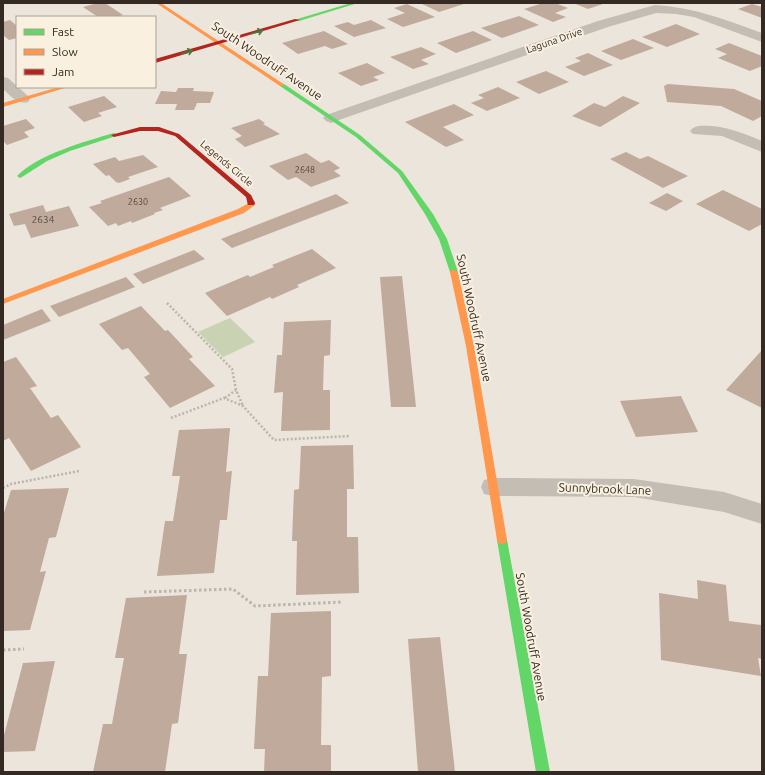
<svg xmlns="http://www.w3.org/2000/svg" width="765" height="775" font-family="Ubuntu,sans-serif">
<rect width="100%" height="100%" fill="#ebe5db"/>
<polygon fill="#c9d2b3" points="230,318 255,342 223,357 198,332"/>
<g fill="#c0aa9b">
<polygon points="98,3 105,3 123,15 116,17 98,17 83,7"/>
<polygon points="420,3 467,3 439,12"/>
<polygon points="543,3 555,3 568,8 555,13 566,17 553,22 524,9"/>
<polygon points="573,3 606,3 588,9"/>
<polygon points="407,4 435,17 403,27 387,19 405,13 394,8"/>
<polygon points="752,4 762,7 762,18 738,9"/>
<polygon points="519,16 539,25 502,38 481,28"/>
<polygon points="10,20 17,26 17,38 9,40 3,35 3,22"/>
<polygon points="371,20 386,28 354,37 334,26 348,22 354,25"/>
<polygon points="676,24 700,34 667,47 642,37"/>
<polygon points="324,31 348,44 332,49 325,46 298,54 282,43"/>
<polygon points="473,31 492,40 456,53 437,43"/>
<polygon points="633,39 654,48 621,60 601,51"/>
<polygon points="729,43 762,56 762,66 750,71 718,58 727,54 715,49"/>
<polygon points="421,47 436,54 421,60 429,64 413,69 390,57"/>
<polygon points="588,53 613,65 584,76 565,67 581,61 575,58"/>
<polygon points="367,63 385,73 373,77 379,80 361,86 338,73"/>
<polygon points="546,71 569,82 539,94 516,82"/>
<polygon points="668,84 734,89 762,101 762,116 753,121 721,106 667,102 664,86"/>
<polygon points="498,87 520,98 487,111 471,103 484,98 478,95"/>
<polygon points="178,88 194,88 193,91 214,92 210,103 197,103 194,110 175,110 177,104 155,104 161,91 176,92"/>
<polygon points="104,96 117,107 98,113 102,116 84,122 68,107"/>
<polygon points="623,96 640,103 600,127 572,116 594,103 605,107"/>
<polygon points="454,104 474,115 443,127 464,140 446,147 405,122"/>
<polygon points="26,119 35,128 24,132 29,137 7,145 3,141 3,126"/>
<polygon points="259,119 265,123 263,124 280,134 245,147 235,139 242,136 231,128"/>
<polygon points="626,152 640,159 648,156 688,176 663,188 610,159"/>
<polygon points="306,153 321,163 329,160 340,168 334,171 341,176 311,187 296,177 288,180 269,166"/>
<polygon points="143,155 158,167 128,177 130,179 119,183 116,182 109,175 106,176 93,164 115,157 119,161"/>
<polygon points="169,177 191,196 160,208 163,210 154,213 155,214 132,223 131,221 118,226 116,223 108,226 89,207 102,203 100,201"/>
<polygon points="723,190 762,209 762,224 749,231 696,204"/>
<polygon points="667,193 683,201 666,211 649,203"/>
<polygon points="336,194 349,203 232,248 221,239"/>
<polygon points="43,205 46,212 69,206 79,226 31,238 25,224 14,226 9,214"/>
<polygon points="312,249 336,268 297,285 299,287 272,299 270,297 227,316 205,293 248,275 250,277 274,267 272,265"/>
<polygon points="194,250 205,259 143,284 133,274"/>
<polygon points="402,276 416,407 391,407 380,277"/>
<polygon points="126,277 135,287 59,317 50,306"/>
<polygon points="141,306 165,331 168,330 193,357 189,359 215,386 170,408 144,377 150,374 128,348 122,350 99,324"/>
<polygon points="42,309 51,321 3,340 3,325"/>
<polygon points="331,320 330,355 324,356 323,390 330,390 330,430 281,431 283,392 274,393 277,355 282,355 284,322"/>
<polygon points="762,350 762,408 726,390"/>
<polygon points="16,357 37,386 30,388 51,418 58,415 81,447 31,471 9,438 3,441 3,362"/>
<polygon points="681,396 698,432 636,437 620,401"/>
<polygon points="230,428 226,472 232,471 227,520 220,520 214,573 157,576 165,521 173,521 180,476 172,476 179,430"/>
<polygon points="353,445 354,489 347,489 347,537 358,537 359,593 296,595 297,541 292,541 294,490 299,489 301,446"/>
<polygon points="69,488 56,537 49,538 40,572 46,571 30,630 3,631 3,516 11,490"/>
<polygon points="697,580 726,585 729,621 761,625 762,659 758,658 761,676 661,660 659,593 698,599"/>
<polygon points="187,595 179,654 187,654 178,723 172,724 165,772 93,772 103,724 112,724 124,658 115,658 126,598"/>
<polygon points="331,611 331,676 322,677 321,745 331,745 331,772 264,772 265,749 254,749 258,676 268,676 271,613"/>
<polygon points="440,637 455,772 418,772 408,639"/>
<polygon points="55,661 35,751 3,752 3,739 23,663"/>
</g>
<g fill="none" stroke-linecap="round" stroke-linejoin="round">
<g stroke="#bdb5ad" stroke-width="2.5" stroke-dasharray="2 2" stroke-linecap="butt">
<polyline points="167,303 232,369 236,390 243,406"/>
<polyline points="225,398 236,390"/>
<polyline points="171,418 224,398 243,406 274,440 350,436"/>
<polyline points="3,488 11,484 79,471"/>
</g>
<g stroke="#bdb5ad" stroke-width="3" stroke-dasharray="2.5 2.5" stroke-linecap="butt">
<polyline points="144,592 233,589 255,606 343,602"/>
<polyline points="3,650 24,649"/>
</g>
<g fill="#c4bdb4" fill-rule="evenodd">
<path d="M655 5C693 7 727 20 762 33V42L694 17 676 14 656 13 608 27 336 121 331 123 326 121 323 118 326 115 598 21Z"/>
<path d="M3 77 8 78 28 96 30 99 28 102C17 105 11 96 3 89Z"/>
<path d="M698 126C721 124 741 132 762 141V152L722 136 693 134 690 131 693 128Z"/>
<polygon points="493,478 634,479 724,492 762,504 762,524 724,512 634,497 493,496 484,494 481,487 484,480"/>
</g>
<g fill="#63d668" fill-rule="evenodd">
<polygon points="351,3 358,3 299,21 294,20"/>
<polygon points="280,84 284,84 360,135 402,171 433,214 447,239 458,272 457,274 454,274 450,272 439,239 425,214 398,173 356,137 280,86"/>
<path d="M114 133 117 135 116 136 70 151 47 161 22 177 20 178 17 176C37 155 86 141 114 133Z"/>
<polygon points="502,536 506,537 507,540 550,772 536,772 497,540 498,537"/>
</g>
<g fill="#ff974d" fill-rule="evenodd">
<polygon points="156,3 161,3 285,85 280,86"/>
<polygon points="59,87 68,87 3,107 3,103"/>
<polygon points="248,201 254,201 255,205 244,213 3,304 3,299 238,209 247,204"/>
<polygon points="451,270 454,270 458,272 474,346 507,540 506,543 502,544 498,543 497,540 466,346 450,272"/>
</g>
<g fill="#b3261e" fill-rule="evenodd">
<polygon points="295,19 300,20 155,63 155,59"/>
<polygon points="140,127 159,127 179,134 251,195 255,203 254,205 248,205 246,197 175,136 158,131 140,131 114,137 111,135"/>
</g>
</g>
<defs><path id="oneway-shaft" d="M-6 0H5M1.5-3L5.5 0L1.5 3" fill="none" stroke-width="1.6" stroke-linecap="round" stroke-linejoin="round"/></defs>
<g stroke="#497742">
<use href="#oneway-shaft" transform="translate(257 32) rotate(-16)"/>
<use href="#oneway-shaft" transform="translate(187 52) rotate(-16)"/>
</g>
<g text-anchor="middle" stroke-width="4" stroke-linejoin="round" paint-order="stroke">
<g font-size="9" fill="#574a41">
<text x="305" y="173">2648</text>
<text x="138" y="205">2630</text>
</g>
<g font-size="10" fill="#342a23" stroke="#faf0e0">
<text transform="translate(554 40) rotate(-19)" y="4">Laguna Drive</text>
<text transform="translate(227 163) rotate(40)" y="4">Legends Circle</text>
</g>
<g font-size="10" fill="#574a41">
<text x="43" y="223">2634</text>
</g>
<g font-size="12" fill="#342a23" stroke="#faf0e0">
<text transform="translate(267 61) rotate(34)" y="4">South Woodruff Avenue</text>
<text transform="translate(474 318) rotate(78)" y="4">South Woodruff Avenue</text>
<text transform="translate(605 489) rotate(2)" y="4">Sunnybrook Lane</text>
<text transform="translate(531 637) rotate(80)" y="4">South Woodruff Avenue</text>
</g>
</g>
<rect width="765" height="775" fill="none" stroke="#342a23" stroke-width="8"/>
<rect x="16" y="16" width="140" height="72" fill="#faf0e0" stroke="#aba194"/>
<rect x="24" y="29" width="20" height="6" fill="#63d668" stroke="#aba194"/>
<text x="52" y="36" font-size="12" fill="#342a23">Fast</text>
<rect x="24" y="49" width="20" height="6" fill="#ff974d" stroke="#aba194"/>
<text x="52" y="56" font-size="12" fill="#342a23">Slow</text>
<rect x="24" y="69" width="20" height="6" fill="#b3261e" stroke="#aba194"/>
<text x="52" y="76" font-size="12" fill="#342a23">Jam</text>
</svg>
